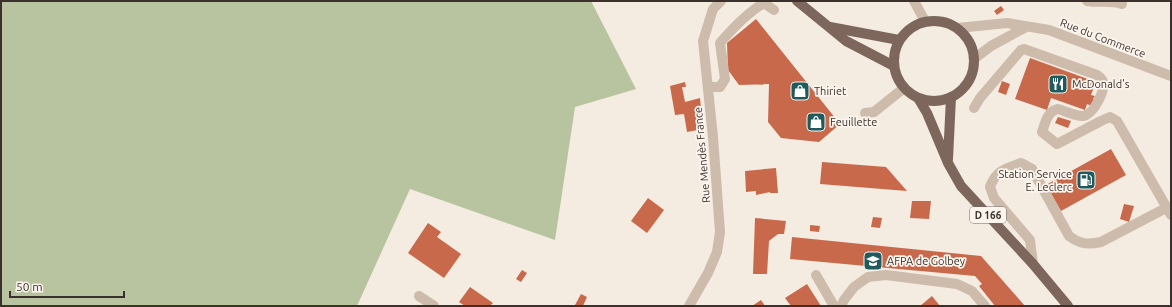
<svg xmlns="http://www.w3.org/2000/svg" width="1172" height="307" font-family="Ubuntu,sans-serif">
<rect width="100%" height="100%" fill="#f4ebe1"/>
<polygon fill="#b8c4a0" points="1,1 591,1 636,89 575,107 555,240 410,189 357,306 1,306"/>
<g fill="#c8694b">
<polygon points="1001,6 1004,10 997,15 994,11"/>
<polygon points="756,19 840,124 819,142 781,138 768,122 769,84 739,85 728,70 727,43"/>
<polygon points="1030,58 1096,82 1091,95 1095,96 1093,99 1101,103 1099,109 1087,104 1085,110 1051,98 1047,110 1015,99"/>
<polygon points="1002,81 1010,84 1006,95 998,92"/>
<polygon points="685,82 686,87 682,87 685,102 700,98 703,129 687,132 684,114 675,115 670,86"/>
<polygon points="1058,117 1071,121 1068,128 1055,123"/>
<polygon points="1111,149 1126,175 1061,211 1046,185"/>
<polygon points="822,162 886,167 907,191 820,184"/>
<polygon points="776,168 778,193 770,193 770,192 756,195 756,191 746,192 745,171"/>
<polygon points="648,198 664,210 647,233 631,221"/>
<polygon points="912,201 931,201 929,219 910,218"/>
<polygon points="1124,204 1134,206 1129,222 1120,219"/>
<polygon points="873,217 882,218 880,228 871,227"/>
<polygon points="755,218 786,221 784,234 778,234 769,241 767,274 753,274"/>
<polygon points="428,223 441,232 437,237 461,254 444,278 408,253"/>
<polygon points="810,225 820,226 819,232 810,231"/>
<polygon points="792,237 981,256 1025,306 995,306 979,286 982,284 975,276 790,259"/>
<polygon points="522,270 527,273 521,282 516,279"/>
<polygon points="807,284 821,306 791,306 785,298"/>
<polygon points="470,287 493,303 490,306 465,306 459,302"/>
<polygon points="581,294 587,297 583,306 577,306 575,305"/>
<polygon points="932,296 940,306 920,306"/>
<polygon points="761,300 765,306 752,306"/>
</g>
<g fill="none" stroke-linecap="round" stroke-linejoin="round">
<g stroke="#cdbbac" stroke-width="10">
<polyline points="914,1 925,21"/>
<path d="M1087 1C1098 3 1112 0 1122 4"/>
<polyline points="958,28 1007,23 1049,30 1171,76"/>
<polyline points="974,59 991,46 1026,27"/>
<path d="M708 87H720L725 79 720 43C733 28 747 13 764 3L774 10"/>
<path d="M974 108 980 98 1021 50 1024 49 1097 75C1100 77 1102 79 1103 82 1105 92 1093 115 1083 116 1075 116 1065 111 1058 109 1047 111 1045 124 1042 132L1057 144 1101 121 1110 117 1117 121 1171 215"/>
<polyline points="865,113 874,112 904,88"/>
<path d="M1033 264 1030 240 994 198 990 187C996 170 1005 169 1021 163L1032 169 1069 236C1080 244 1087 245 1101 242L1166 208"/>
<polyline points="816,275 834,306"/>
<polyline points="419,296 434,306"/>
<polyline points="689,306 708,273 717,252 720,232 713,137 703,41 713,9 721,1"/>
<polyline points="841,306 844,300 854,287 868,277 886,275 957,284 972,291 985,306"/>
</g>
<g stroke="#7d675c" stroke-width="10">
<polyline points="797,1 846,41 894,66"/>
<circle cx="934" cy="61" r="40"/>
<polyline points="830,27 899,40"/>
<polyline points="918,98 927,113 948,163 961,186 1033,264 1068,306"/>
<polyline points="948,159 951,97"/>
</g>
</g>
<defs>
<g id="restaurant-square" transform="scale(1)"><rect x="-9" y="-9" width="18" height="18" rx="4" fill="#1f5a5e" stroke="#fbf5ee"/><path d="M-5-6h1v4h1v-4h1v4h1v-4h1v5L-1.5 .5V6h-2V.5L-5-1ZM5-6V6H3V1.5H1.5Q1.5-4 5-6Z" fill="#fff"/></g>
<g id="shop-square" transform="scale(1)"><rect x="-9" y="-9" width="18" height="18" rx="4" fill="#1f5a5e" stroke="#fbf5ee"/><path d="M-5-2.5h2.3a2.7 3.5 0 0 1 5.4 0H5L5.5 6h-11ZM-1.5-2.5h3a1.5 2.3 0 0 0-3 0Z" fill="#fff"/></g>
<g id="fuel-square" transform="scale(1)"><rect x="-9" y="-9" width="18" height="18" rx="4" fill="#1f5a5e" stroke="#fbf5ee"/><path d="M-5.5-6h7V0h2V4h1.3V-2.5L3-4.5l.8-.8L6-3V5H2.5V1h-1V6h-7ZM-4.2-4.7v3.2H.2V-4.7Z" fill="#fff"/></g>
<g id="university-square" transform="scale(1)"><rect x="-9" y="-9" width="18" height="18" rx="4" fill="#1f5a5e" stroke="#fbf5ee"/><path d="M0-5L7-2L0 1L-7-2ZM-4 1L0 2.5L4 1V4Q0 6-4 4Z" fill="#fff"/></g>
</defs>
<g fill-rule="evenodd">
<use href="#restaurant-square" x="1058" y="84"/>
<use href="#shop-square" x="800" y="91"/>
<use href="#shop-square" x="816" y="122"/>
<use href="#fuel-square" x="1086" y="180"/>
<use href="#university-square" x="873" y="261"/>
</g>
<g text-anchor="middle" stroke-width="3.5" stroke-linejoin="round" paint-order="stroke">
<rect fill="#fbf5ee" stroke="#756b66" stroke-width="1" x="970" y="207" width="36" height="16" rx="3"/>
<g font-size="10" font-weight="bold" fill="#3b302b">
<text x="988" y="219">D 166</text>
</g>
<g font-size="11" fill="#3b302b" stroke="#fbf5ee">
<text transform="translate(1103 38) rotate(21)" y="4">Rue du Commerce</text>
<text transform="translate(702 155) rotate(-95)" y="4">Rue Mendès France</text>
</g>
<g font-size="11" fill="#3b302b" stroke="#fbf5ee" text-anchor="start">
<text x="1072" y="88">McDonald's</text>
<text x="814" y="95">Thiriet</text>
<text x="830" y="126">Feuillette</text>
<text x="1072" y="178" text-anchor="end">Station Service<tspan x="1072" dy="13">E. Leclerc</tspan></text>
<text x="887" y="265">AFPA de Golbey</text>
</g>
</g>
<rect width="1172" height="307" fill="none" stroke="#3b302b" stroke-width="4"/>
<path d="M10 291v6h114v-6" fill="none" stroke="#3b302b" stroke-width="2"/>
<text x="16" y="291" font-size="12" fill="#3b302b" stroke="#fbf5ee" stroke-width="3" paint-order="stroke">50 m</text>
</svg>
